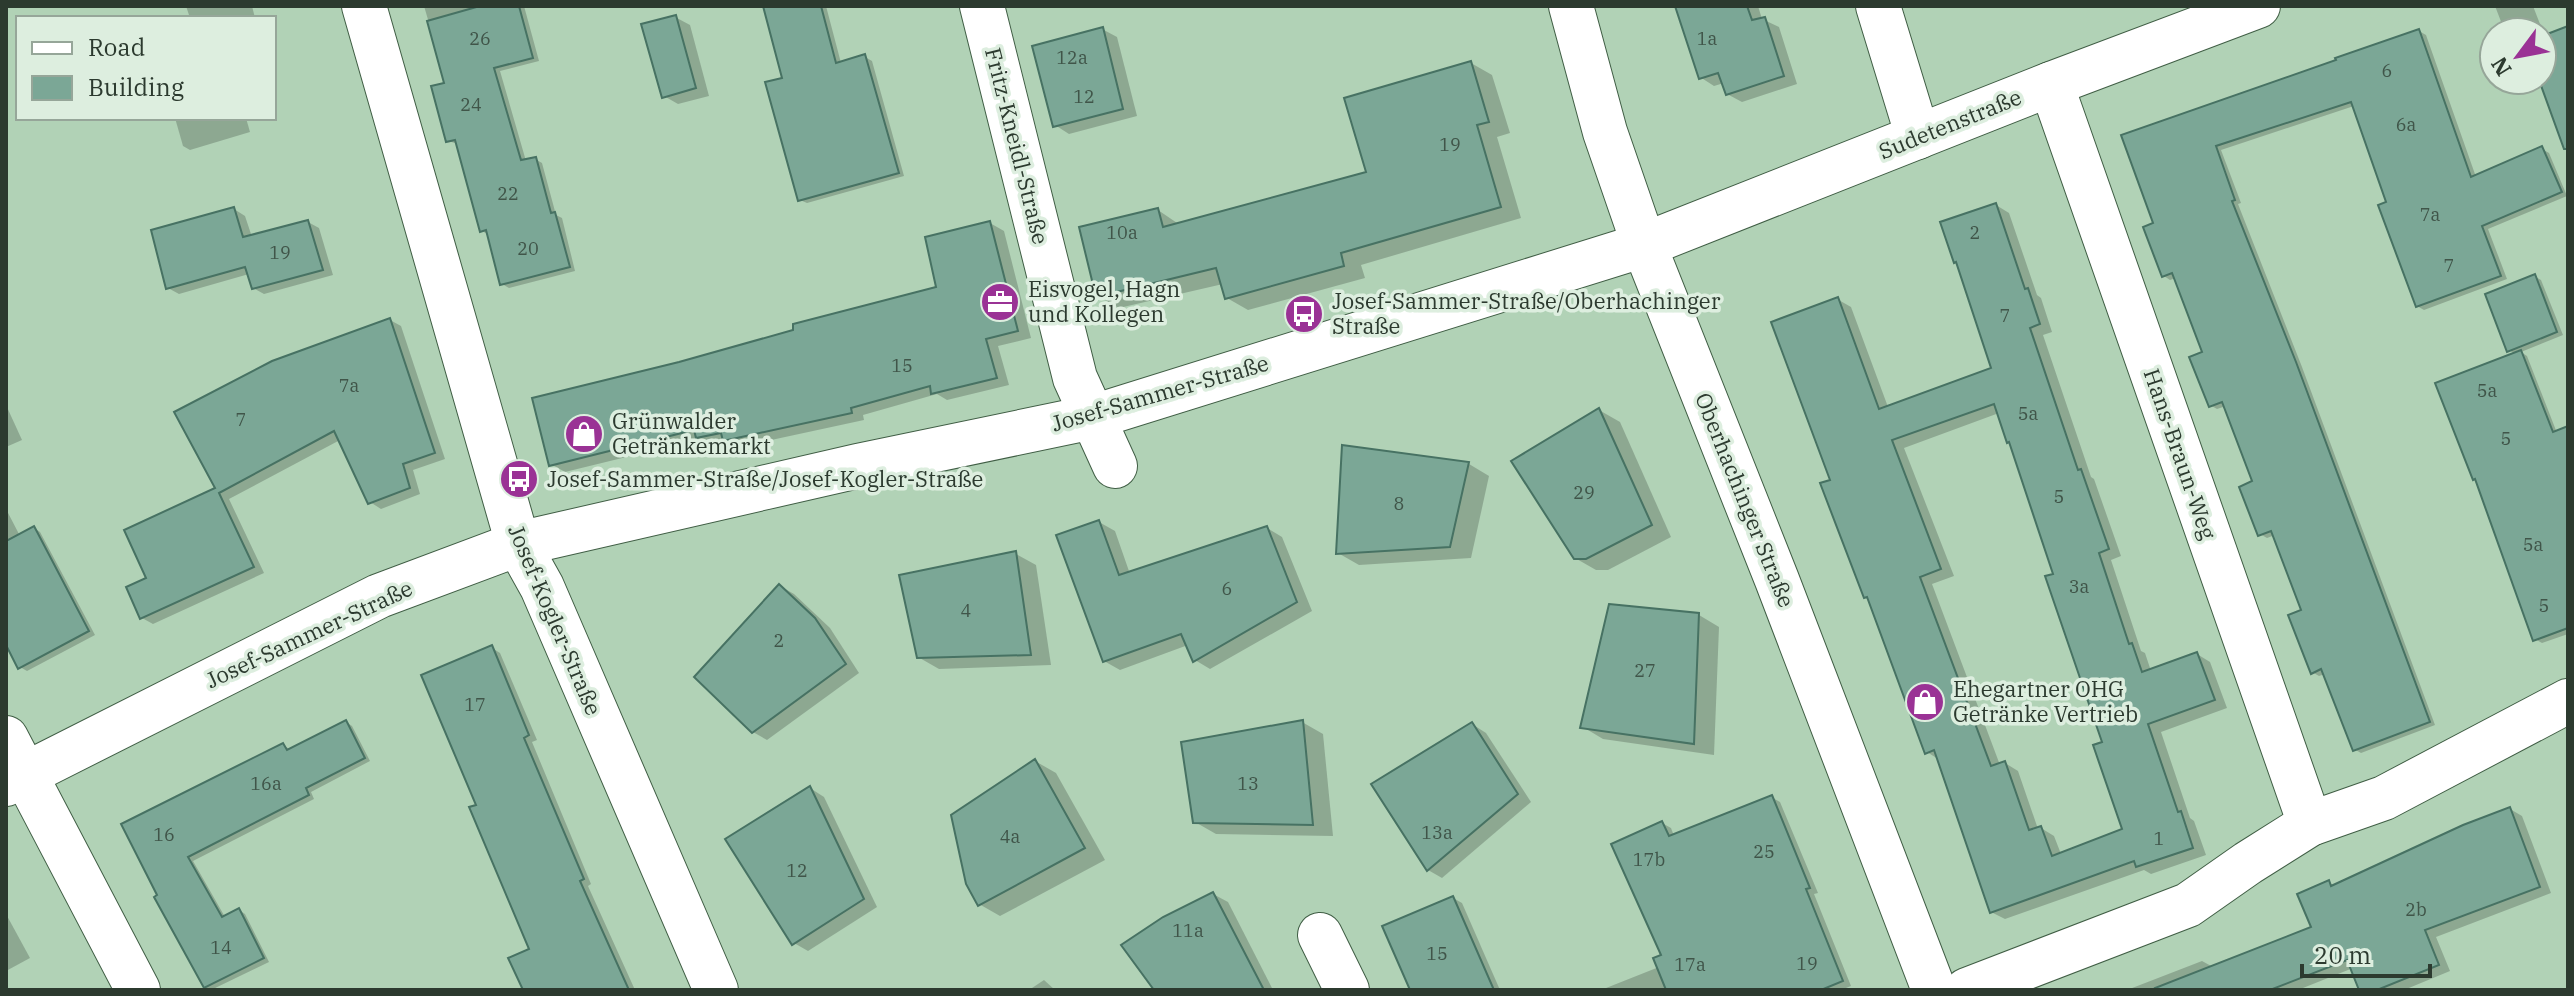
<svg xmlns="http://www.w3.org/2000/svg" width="2574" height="996" font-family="'IBM Plex Serif',serif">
<rect width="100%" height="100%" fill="#b1d2b6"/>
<g fill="#0003" fill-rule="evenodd">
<polygon points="186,6 252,6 255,18 190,18"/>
<polygon points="424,6 524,6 539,61 500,71 526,161 535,159 542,163 556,215 562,218 575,271 509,288 502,284 489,235 482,231 458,144 448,141 447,84"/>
<polygon points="765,6 826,6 841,63 865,57 872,61 904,176 807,203 800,200 785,79"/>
<polygon points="1698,6 1758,6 1762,19 1779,27 1797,84 1742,102 1727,94 1724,83 1714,86 1700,77"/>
<polygon points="2495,6 2533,6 2545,37 2568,28 2568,105 2541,80 2542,32 2505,32"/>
<polygon points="675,17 690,25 709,96 678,104 664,96"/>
<polygon points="1102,29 1117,37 1137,116 1069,134 1055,125"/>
<polygon points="2419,31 2426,35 2476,177 2542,149 2549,153 2567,196 2488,229 2507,279 2424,310 2417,306 2388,204 2354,106 2221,150 2241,203 2238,204 2302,367 2435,725 2361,753 2354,749 2325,674 2319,676 2312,672 2304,612 2275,535 2267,538 2260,534 2255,482 2226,406 2217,409 2210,405 2205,353 2176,278 2170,280 2164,276 2156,225 2123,136"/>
<polygon points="1471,63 1492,75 1510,133 1497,137 1521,218 1361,265 1365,278 1248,310 1227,298 1223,284 1119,308 1098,296 1158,210 1180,225 1369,173"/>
<polygon points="175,118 246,118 250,132 190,150 183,146"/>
<path d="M1996 205 2009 213 2037 295 2041 298 2052 332 2043 335 2091 477 2094 479 2121 556 2111 560 2141 651 2145 653 2151 671 2197 654 2210 662 2227 708 2161 732 2190 818 2194 821 2206 855 2151 874 2144 870 2005 919 1991 912 1938 759 1927 752 1870 599 1866 597 1832 481 1837 299 1851 307 1888 407 1993 369ZM1999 413 2055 575 2105 743 2124 830 2061 854 2054 836 2041 828 2038 829 2018 771 2005 763 2000 765 1932 584 1954 576 1904 448Z"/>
<polygon points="234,209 245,216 252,237 308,222 319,228 333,275 264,294 253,288 249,274 179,294 168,288"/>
<polygon points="990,223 1004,231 1031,338 998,346 1009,385 947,400 937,394 863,415 864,420 739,447 728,441 711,445 700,439 565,472 551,464 680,364 938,288"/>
<polygon points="2534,276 2541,280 2563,335 2521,352 2527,356 2557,433 2568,428 2568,634 2542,643 2535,639 2515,354 2509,350"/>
<polygon points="390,320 401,326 445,459 413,470 420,494 381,509 370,502 340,440 229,499 264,573 153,624 142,618 148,578 217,489"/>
<polygon points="6,405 22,440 6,447"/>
<polygon points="1599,410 1620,422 1671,537 1608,570 1596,570 1575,558"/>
<polygon points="1344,447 1469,464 1489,476 1471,558 1359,565 1338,553"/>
<polygon points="6,509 20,536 34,528 40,532 95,635 27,671 20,667 6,641"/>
<polygon points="1099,522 1115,531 1130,574 1267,528 1282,537 1312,611 1210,669 1195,660 1188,645 1120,670 1104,661"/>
<polygon points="1016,554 1036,565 1051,665 939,669 918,657"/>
<polygon points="780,586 794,594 830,628 859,673 767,740 753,732"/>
<polygon points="1699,615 1719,627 1714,755 1603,739 1583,727"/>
<polygon points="492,648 500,653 537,740 532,742 591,884 588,886 635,990 525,990 531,950 478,806"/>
<polygon points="346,722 352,726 370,761 311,792 314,799 193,861 225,917 239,910 245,914 269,962 211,990 205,987 124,825 283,745 291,750"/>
<polygon points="1302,722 1323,734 1333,836 1216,834 1195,822"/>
<polygon points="1472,724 1486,733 1531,802 1442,878 1428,870"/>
<polygon points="1035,761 1056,773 1105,860 1000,916 979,904"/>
<polygon points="810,788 824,797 877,907 808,951 794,943"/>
<polygon points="1771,797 1780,802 1818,893 1814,894 1851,986 1841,990 1601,990 1659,967 1663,956 1662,823 1671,828 1674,836"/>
<polygon points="2510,809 2522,816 2551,893 2436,937 2450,971 2404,990 2362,990 2353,968 2298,990 2127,990 2202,961 2213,967 2314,928 2328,882 2335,886"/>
<polygon points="1213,894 1228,902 1273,990 1156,990"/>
<polygon points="1453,898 1462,903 1500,990 1412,990"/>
<polygon points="6,914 30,958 6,971"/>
<polygon points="1044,980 1055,990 1029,990"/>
</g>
<g fill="#7ba796" stroke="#477263" stroke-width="2" fill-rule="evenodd">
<polygon points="480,6 519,6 533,58 494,68 521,160 536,157 551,213 555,212 570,267 500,285 486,230 480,232 455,140 446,142 431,86 444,83 427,21"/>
<polygon points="763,6 821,6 836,63 865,54 899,173 798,201 765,82 782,78"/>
<polygon points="1675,6 1747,6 1752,20 1765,17 1784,76 1726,95 1718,73 1699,79"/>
<polygon points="676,15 696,88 662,98 641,24"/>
<polygon points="2568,26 2568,149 2564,149 2539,80 2542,80 2542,36"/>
<polygon points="1103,27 1123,109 1053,127 1032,46"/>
<polygon points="2419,29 2471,177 2542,146 2562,192 2482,226 2501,276 2416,307 2378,205 2386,202 2351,102 2216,146 2235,200 2232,201 2296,362 2430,722 2353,751 2321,669 2311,674 2288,615 2301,610 2271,531 2258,536 2239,487 2252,481 2222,402 2209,407 2189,357 2202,352 2172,273 2162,277 2143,227 2153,223 2121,135 2336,60 2335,58"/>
<polygon points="1471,61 1489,122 1477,125 1501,207 1341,253 1344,266 1225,299 1216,268 1096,297 1079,227 1158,208 1163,227 1366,172 1344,98"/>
<path d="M1996 203 2025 289 2028 288 2040 324 2030 328 2078 470 2081 469 2109 549 2099 553 2129 644 2132 643 2142 672 2197 652 2215 700 2148 724 2178 812 2181 811 2193 848 2136 867 2134 861 1990 913 1934 750 1925 754 1867 597 1864 598 1820 483 1830 480 1771 322 1838 297 1879 409 1991 368 1956 262 1954 263 1940 222ZM1994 404 2007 443 2009 442 2053 574 2045 576 2102 742 2093 745 2122 829 2052 856 2041 826 2029 830 2005 761 1991 766 1920 577 1941 569 1892 440Z"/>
<polygon points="234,207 243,237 308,220 323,270 252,289 245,267 166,289 151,230"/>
<polygon points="990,221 1018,331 986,339 997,378 931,394 930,386 851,408 852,413 723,441 721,433 696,438 694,430 549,466 532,398 679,362 793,330 793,324 936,287 925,237"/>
<polygon points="2535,274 2557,332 2507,352 2485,294"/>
<polygon points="390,318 435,453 403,464 410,488 368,504 334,431 219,493 254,567 140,619 126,587 146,578 124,530 215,488 174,412 272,361"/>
<polygon points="2521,350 2553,432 2568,426 2568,628 2533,641 2475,479 2473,480 2435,383"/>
<polygon points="1599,408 1652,525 1586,559 1574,559 1511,461"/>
<polygon points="1342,445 1469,462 1450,547 1336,554"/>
<polygon points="1099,520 1119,575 1267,526 1297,602 1193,662 1181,634 1103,662 1056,535"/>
<polygon points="34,526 89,631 18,669 6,645 6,541"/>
<polygon points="1016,551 1031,655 917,658 899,575"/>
<polygon points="779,584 815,618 846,664 752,733 694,677"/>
<polygon points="1609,604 1699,613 1694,744 1580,728"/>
<polygon points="492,645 529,735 524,738 584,879 580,881 629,990 523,990 508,958 529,949 469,807 476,805 421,675"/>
<polygon points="346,720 365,758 306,788 309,795 188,857 222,917 239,908 264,958 204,988 154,897 157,895 121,824 283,743 287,750"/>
<polygon points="1303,720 1313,825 1193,823 1181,742"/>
<polygon points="1472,722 1518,794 1427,871 1371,784"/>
<polygon points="1035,759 1085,848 978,906 966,884 951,815"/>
<polygon points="810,786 864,899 792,945 725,839"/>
<polygon points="1772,795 1810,888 1806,889 1843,981 1821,990 1666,990 1653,958 1661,955 1611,844 1662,821 1669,836"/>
<polygon points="2510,807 2540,887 2425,930 2439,965 2377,990 2359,990 2347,960 2270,990 2156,990 2155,988 2311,927 2297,894 2329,880 2331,886 2463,825"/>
<polygon points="1213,892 1264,990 1154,990 1121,945 1163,917"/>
<polygon points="1453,896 1494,990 1410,990 1382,926"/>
</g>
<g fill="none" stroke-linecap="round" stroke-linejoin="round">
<g stroke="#405e45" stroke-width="46">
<g id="minor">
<polyline points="364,6 518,544 542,587 716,990"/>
<polyline points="982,6 1075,378 1115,466"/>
<polyline points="1878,6 1918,137"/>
<polyline points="2051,84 2310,824"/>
<polyline points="6,738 138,990"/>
<polyline points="6,784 379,596 518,544 858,466 1093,417 1644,245 2051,84 2258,6"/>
<polyline points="1320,935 1347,990"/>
<polyline points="1967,990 2188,905 2248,863 2310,824 2384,798 2568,701"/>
</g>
</g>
<g stroke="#405e45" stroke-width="46">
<polyline id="secondary" points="1571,6 1605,132 1644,245 1777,580 1934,990"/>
</g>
<use href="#minor" stroke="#fff" stroke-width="44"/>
<use href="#secondary" stroke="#fff" stroke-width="44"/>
</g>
<defs>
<g id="office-disc" transform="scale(2)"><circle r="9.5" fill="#9a3295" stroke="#ddeedf"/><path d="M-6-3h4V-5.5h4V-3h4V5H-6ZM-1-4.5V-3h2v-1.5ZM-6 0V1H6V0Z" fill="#fff"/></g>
<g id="bus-disc" transform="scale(2)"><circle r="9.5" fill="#9a3295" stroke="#ddeedf"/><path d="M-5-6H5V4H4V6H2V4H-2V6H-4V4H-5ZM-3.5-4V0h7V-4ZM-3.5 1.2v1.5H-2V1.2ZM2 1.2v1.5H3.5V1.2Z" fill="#fff"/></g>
<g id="shop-disc" transform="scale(2)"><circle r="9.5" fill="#9a3295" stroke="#ddeedf"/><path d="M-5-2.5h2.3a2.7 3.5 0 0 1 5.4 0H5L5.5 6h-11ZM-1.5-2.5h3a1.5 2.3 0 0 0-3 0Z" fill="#fff"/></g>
</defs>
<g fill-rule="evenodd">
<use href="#office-disc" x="1000" y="302"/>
<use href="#bus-disc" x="1304" y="314"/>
<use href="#shop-disc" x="584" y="434"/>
<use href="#bus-disc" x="519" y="479"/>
<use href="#shop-disc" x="1925" y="702"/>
</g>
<g text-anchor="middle" stroke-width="7" stroke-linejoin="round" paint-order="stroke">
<g font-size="18" fill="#405549">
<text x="480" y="45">26</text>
<text x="1707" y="45">1a</text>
<text x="1072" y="64">12a</text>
<text x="2387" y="77">6</text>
<text x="1084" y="103">12</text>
<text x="471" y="111">24</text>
<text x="2406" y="131">6a</text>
<text x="1450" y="151">19</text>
<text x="508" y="200">22</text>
<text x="2430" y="221">7a</text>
<text x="1122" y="239">10a</text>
<text x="1975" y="239">2</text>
<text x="528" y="255">20</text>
<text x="280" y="259">19</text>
<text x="2449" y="272">7</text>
<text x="2005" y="322">7</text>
<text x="902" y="372">15</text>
<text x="349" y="392">7a</text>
<text x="2487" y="397">5a</text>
<text x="2028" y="420">5a</text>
<text x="241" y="426">7</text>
<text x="2506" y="445">5</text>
<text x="1584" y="499">29</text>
<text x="2059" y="503">5</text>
<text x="1399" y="510">8</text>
<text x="2533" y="551">5a</text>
<text x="2079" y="593">3a</text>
<text x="1227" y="595">6</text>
<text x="2544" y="612">5</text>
<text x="966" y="617">4</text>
<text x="779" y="647">2</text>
<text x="1645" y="677">27</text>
<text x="475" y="711">17</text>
<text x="266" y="790">16a</text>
<text x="1248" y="790">13</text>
<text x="1437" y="839">13a</text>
<text x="164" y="841">16</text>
<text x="1010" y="843">4a</text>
<text x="2159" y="845">1</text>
<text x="1764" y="858">25</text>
<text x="1649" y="866">17b</text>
<text x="797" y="877">12</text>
<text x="2416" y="916">2b</text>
<text x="1188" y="937">11a</text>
<text x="221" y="954">14</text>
<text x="1437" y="960">15</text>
<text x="1807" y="970">19</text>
<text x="1690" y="971">17a</text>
</g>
<g font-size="22" fill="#2c3a2f" stroke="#ddeedf">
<text transform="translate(1950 124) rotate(-22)" y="8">Sudetenstraße</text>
<text transform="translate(1017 146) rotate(76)" y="8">Fritz-Kneidl-Straße</text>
<text transform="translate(1160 393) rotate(-16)" y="8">Josef-Sammer-Straße</text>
<text transform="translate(2180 454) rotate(71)" y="8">Hans-Braun-Weg</text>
<text transform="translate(1745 500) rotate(68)" y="8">Oberhachinger Straße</text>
<text transform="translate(555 620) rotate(67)" y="8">Josef-Kogler-Straße</text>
<text transform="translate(309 634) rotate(-25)" y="8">Josef-Sammer-Straße</text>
</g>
<g font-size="22" fill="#2c3a2f" stroke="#ddeedf" text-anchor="start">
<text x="1028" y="297">Eisvogel, Hagn<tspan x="1028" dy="25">und Kollegen</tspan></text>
<text x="1332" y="309">Josef-Sammer-Straße/Oberhachinger<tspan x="1332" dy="25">Straße</tspan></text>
<text x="612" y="429">Grünwalder<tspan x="612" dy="25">Getränkemarkt</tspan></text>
<text x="547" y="487">Josef-Sammer-Straße/Josef-Kogler-Straße</text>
<text x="1953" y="697">Ehegartner OHG<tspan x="1953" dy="25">Getränke Vertrieb</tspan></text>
</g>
</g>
<rect width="2574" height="996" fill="none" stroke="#2c3a2f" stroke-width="16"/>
<rect x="16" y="16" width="260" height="104" fill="#ddeedf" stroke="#96a699" stroke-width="2"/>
<rect x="32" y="42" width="40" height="12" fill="#ffffff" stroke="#96a699" stroke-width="2"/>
<text x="88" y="56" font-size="24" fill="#2c3a2f">Road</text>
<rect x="32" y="76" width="40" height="24" fill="#7ba796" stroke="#96a699" stroke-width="2"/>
<text x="88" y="96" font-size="24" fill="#2c3a2f">Building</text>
<g transform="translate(2518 56) rotate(238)"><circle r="38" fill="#ddeedf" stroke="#96a699" stroke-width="2"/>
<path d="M0-6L14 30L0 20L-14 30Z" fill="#9a3295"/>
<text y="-12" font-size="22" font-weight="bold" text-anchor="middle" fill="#2c3a2f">N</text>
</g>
<path d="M2302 964v12h128v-12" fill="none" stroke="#2c3a2f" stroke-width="4"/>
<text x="2314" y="964" font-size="24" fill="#2c3a2f" stroke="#ddeedf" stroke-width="6" paint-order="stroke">20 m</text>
</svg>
